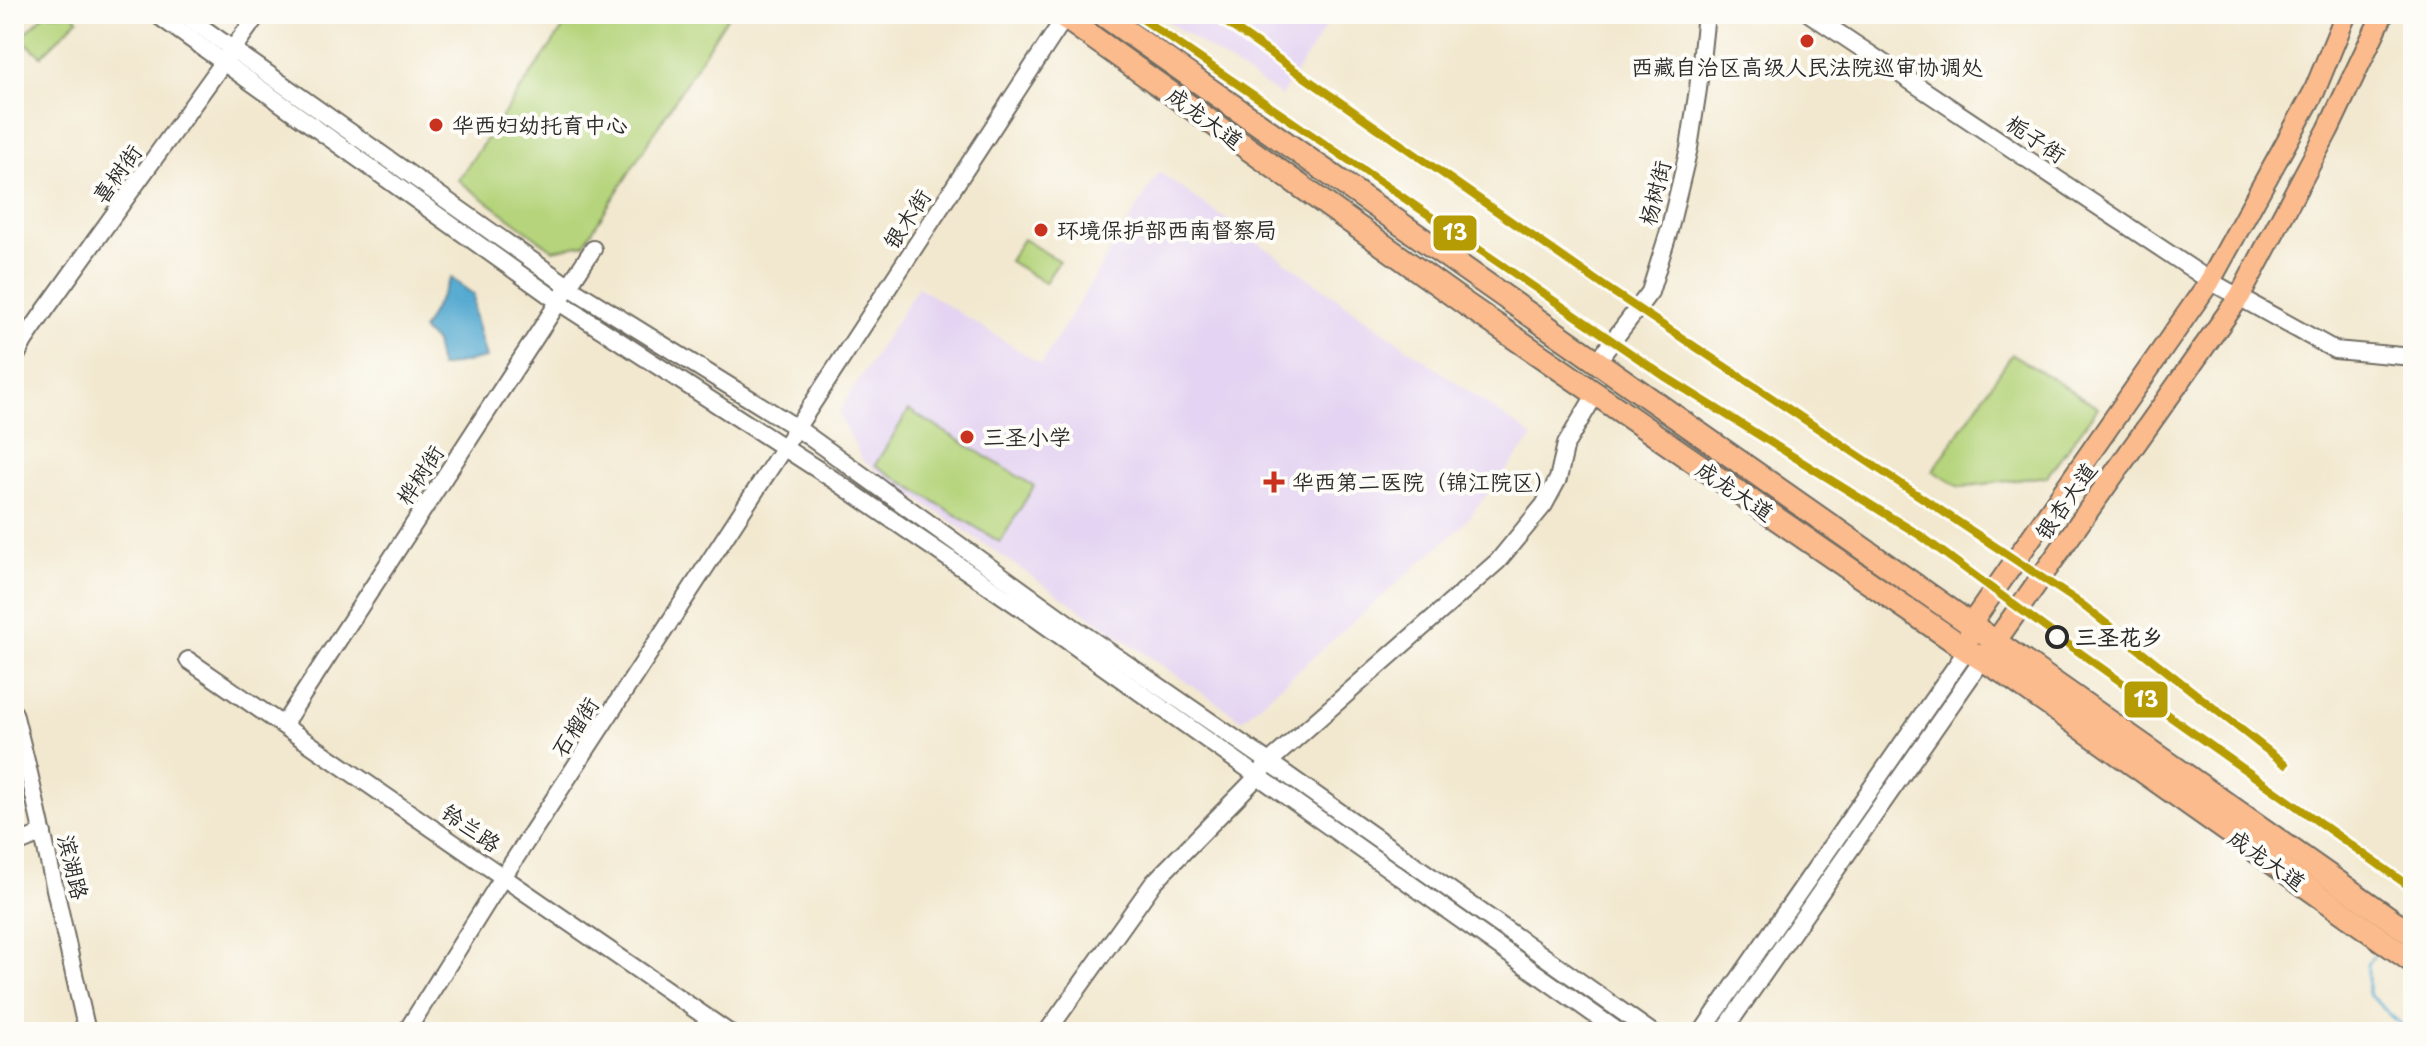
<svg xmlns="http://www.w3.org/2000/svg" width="2427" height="1046" font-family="'Playpen Sans','LXGW WenKai TC',sans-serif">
<rect width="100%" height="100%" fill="#fdfcf7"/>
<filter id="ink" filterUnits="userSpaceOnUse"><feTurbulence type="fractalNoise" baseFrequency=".0125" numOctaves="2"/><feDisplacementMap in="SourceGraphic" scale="16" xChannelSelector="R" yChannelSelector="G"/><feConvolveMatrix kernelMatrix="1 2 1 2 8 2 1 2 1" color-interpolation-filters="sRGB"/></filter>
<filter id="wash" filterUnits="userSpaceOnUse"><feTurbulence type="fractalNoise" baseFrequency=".006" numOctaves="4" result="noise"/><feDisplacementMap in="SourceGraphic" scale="32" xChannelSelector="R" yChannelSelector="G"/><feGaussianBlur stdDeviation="1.8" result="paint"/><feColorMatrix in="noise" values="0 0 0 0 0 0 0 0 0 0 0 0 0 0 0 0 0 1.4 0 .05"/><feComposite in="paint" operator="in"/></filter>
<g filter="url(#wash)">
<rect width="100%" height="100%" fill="#f2e8cf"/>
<g fill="#e4d3f2">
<polygon points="1156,14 1334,14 1281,96"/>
<polygon points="1159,172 1533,437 1460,528 1242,720 863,461 838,413 918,287 1041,364"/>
</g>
<g fill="#b5d47b" stroke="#708053" stroke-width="2">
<polygon points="45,14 73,14 78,19 41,56 21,38"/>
<polygon points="573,14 729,14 584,244 553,250 458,180"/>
<polygon points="1023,239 1059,261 1045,283 1009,261"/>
<polygon points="2012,354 2098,407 2047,476 1960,487 1933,471"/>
<polygon points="909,410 1034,486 1000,542 875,465"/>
</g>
<polygon fill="#53a9d0" stroke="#3f6a7e" stroke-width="2" points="451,278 474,295 474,314 486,358 440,367 435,342 422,330"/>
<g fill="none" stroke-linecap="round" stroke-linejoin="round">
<polyline stroke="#53a9d0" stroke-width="3" points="2373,957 2368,964 2368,994 2409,1032"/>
</g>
</g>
<g filter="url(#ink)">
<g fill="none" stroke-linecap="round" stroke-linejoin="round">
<g stroke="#716d64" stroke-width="20">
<g id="minor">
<polyline points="156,14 559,302 834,480 1031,615 1619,1032"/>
<polyline points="183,14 568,286 797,428 1069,624 1269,762 1651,1032"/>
<polyline points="1810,14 2210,281 2335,350 2413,357"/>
<polyline points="14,360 24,341 46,309 258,14"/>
<polyline points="1596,363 1650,292 1669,231 1689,148 1698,89 1706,14"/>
<polyline points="188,660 728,1032"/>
<polyline points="14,713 29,773 87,1032"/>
<polyline points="283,725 593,249"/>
<polyline points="14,845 43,833"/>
<polyline points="406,1032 503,877 1067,14"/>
<polyline points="1047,1032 1154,882 1258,776 1269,762 1498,561 1544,505 1558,479 1566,444 1595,395"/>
<polyline points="1702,1032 1967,650"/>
<polyline points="1723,1032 1983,659"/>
</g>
</g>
<g stroke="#716d64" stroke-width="24">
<g id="major">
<polyline points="1969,638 1971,624 2210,281 2314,92 2346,14"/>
<polyline points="1986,655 2240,296 2328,130 2383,14"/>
</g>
</g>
<g stroke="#716d64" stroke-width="26">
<g id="highway">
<polyline points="1060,14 1467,305 1967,650 2004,673 2413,962"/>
<polyline points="1102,14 2413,935"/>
</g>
</g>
<use href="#minor" stroke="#fff" stroke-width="16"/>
<use href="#major" stroke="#fbbb8c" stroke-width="20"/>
<use href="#highway" stroke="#fbbb8c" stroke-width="22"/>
<g stroke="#fdfcf7" stroke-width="14">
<g id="metro-1">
<polyline points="1135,14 1664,376 1921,536 2055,635 2413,889"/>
<polyline points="1214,14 1607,288 2080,603 2285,764"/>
</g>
</g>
<use href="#metro-1" stroke="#b69c04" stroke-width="8"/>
</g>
</g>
<g fill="#c8321e" stroke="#fdfcf7" stroke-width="3">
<circle cx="1807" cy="41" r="8"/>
<circle cx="436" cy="125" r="8"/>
<circle cx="1041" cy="230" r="8"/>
<circle cx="967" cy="437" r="8"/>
<path d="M1270 470h8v8h8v8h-8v8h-8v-8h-8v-8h8z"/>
</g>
<circle fill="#fdfcf7" stroke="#2b2b2b" stroke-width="4" cx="2057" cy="637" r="10"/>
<g text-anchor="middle" stroke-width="8" stroke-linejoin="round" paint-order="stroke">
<g font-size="22" fill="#2b2b2b" stroke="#fdfcf7" text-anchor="start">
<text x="1807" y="75" text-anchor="middle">西藏自治区高级人民法院巡审协调处</text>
<text x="452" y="133">华西妇幼托育中心</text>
<text x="1057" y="238">环境保护部西南督察局</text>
<text x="983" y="445">三圣小学</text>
<text x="1292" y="490">华西第二医院（锦江院区）</text>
</g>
<g font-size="22" fill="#2b2b2b" stroke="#fdfcf7">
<text transform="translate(1205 118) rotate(36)" y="8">成龙大道</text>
<text transform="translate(2036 139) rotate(34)" y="8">栀子街</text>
<text transform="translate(117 174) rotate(-54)" y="8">喜树街</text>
<text transform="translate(1655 193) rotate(-76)" y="8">杨树街</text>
<text transform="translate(907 219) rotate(-57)" y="8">银木街</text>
<text transform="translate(420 475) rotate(-57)" y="8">桦树街</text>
<text transform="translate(1735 491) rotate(34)" y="8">成龙大道</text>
<text transform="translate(2066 501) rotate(-55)" y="8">银杏大道</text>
<text transform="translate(575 727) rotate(-57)" y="8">石榴街</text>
<text transform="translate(471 828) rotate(35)" y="8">铃兰路</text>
<text transform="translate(2267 860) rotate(35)" y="8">成龙大道</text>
<text transform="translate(73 867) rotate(77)" y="8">滨湖路</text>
</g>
<g font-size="22" font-weight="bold" fill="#2b2b2b" stroke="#fdfcf7" text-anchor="start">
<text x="2075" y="645">三圣花乡</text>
</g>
</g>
<g stroke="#fdfcf7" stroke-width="3">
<rect x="1432" y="214" width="46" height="38" rx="8" fill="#b69c04"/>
<rect x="2123" y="680" width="46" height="39" rx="8" fill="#b69c04"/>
</g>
<g font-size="22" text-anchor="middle" font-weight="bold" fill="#fff">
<text x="1455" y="240">13</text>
<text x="2146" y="707">13</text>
</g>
<rect width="2427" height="1046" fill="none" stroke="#fdfcf7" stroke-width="48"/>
</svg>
